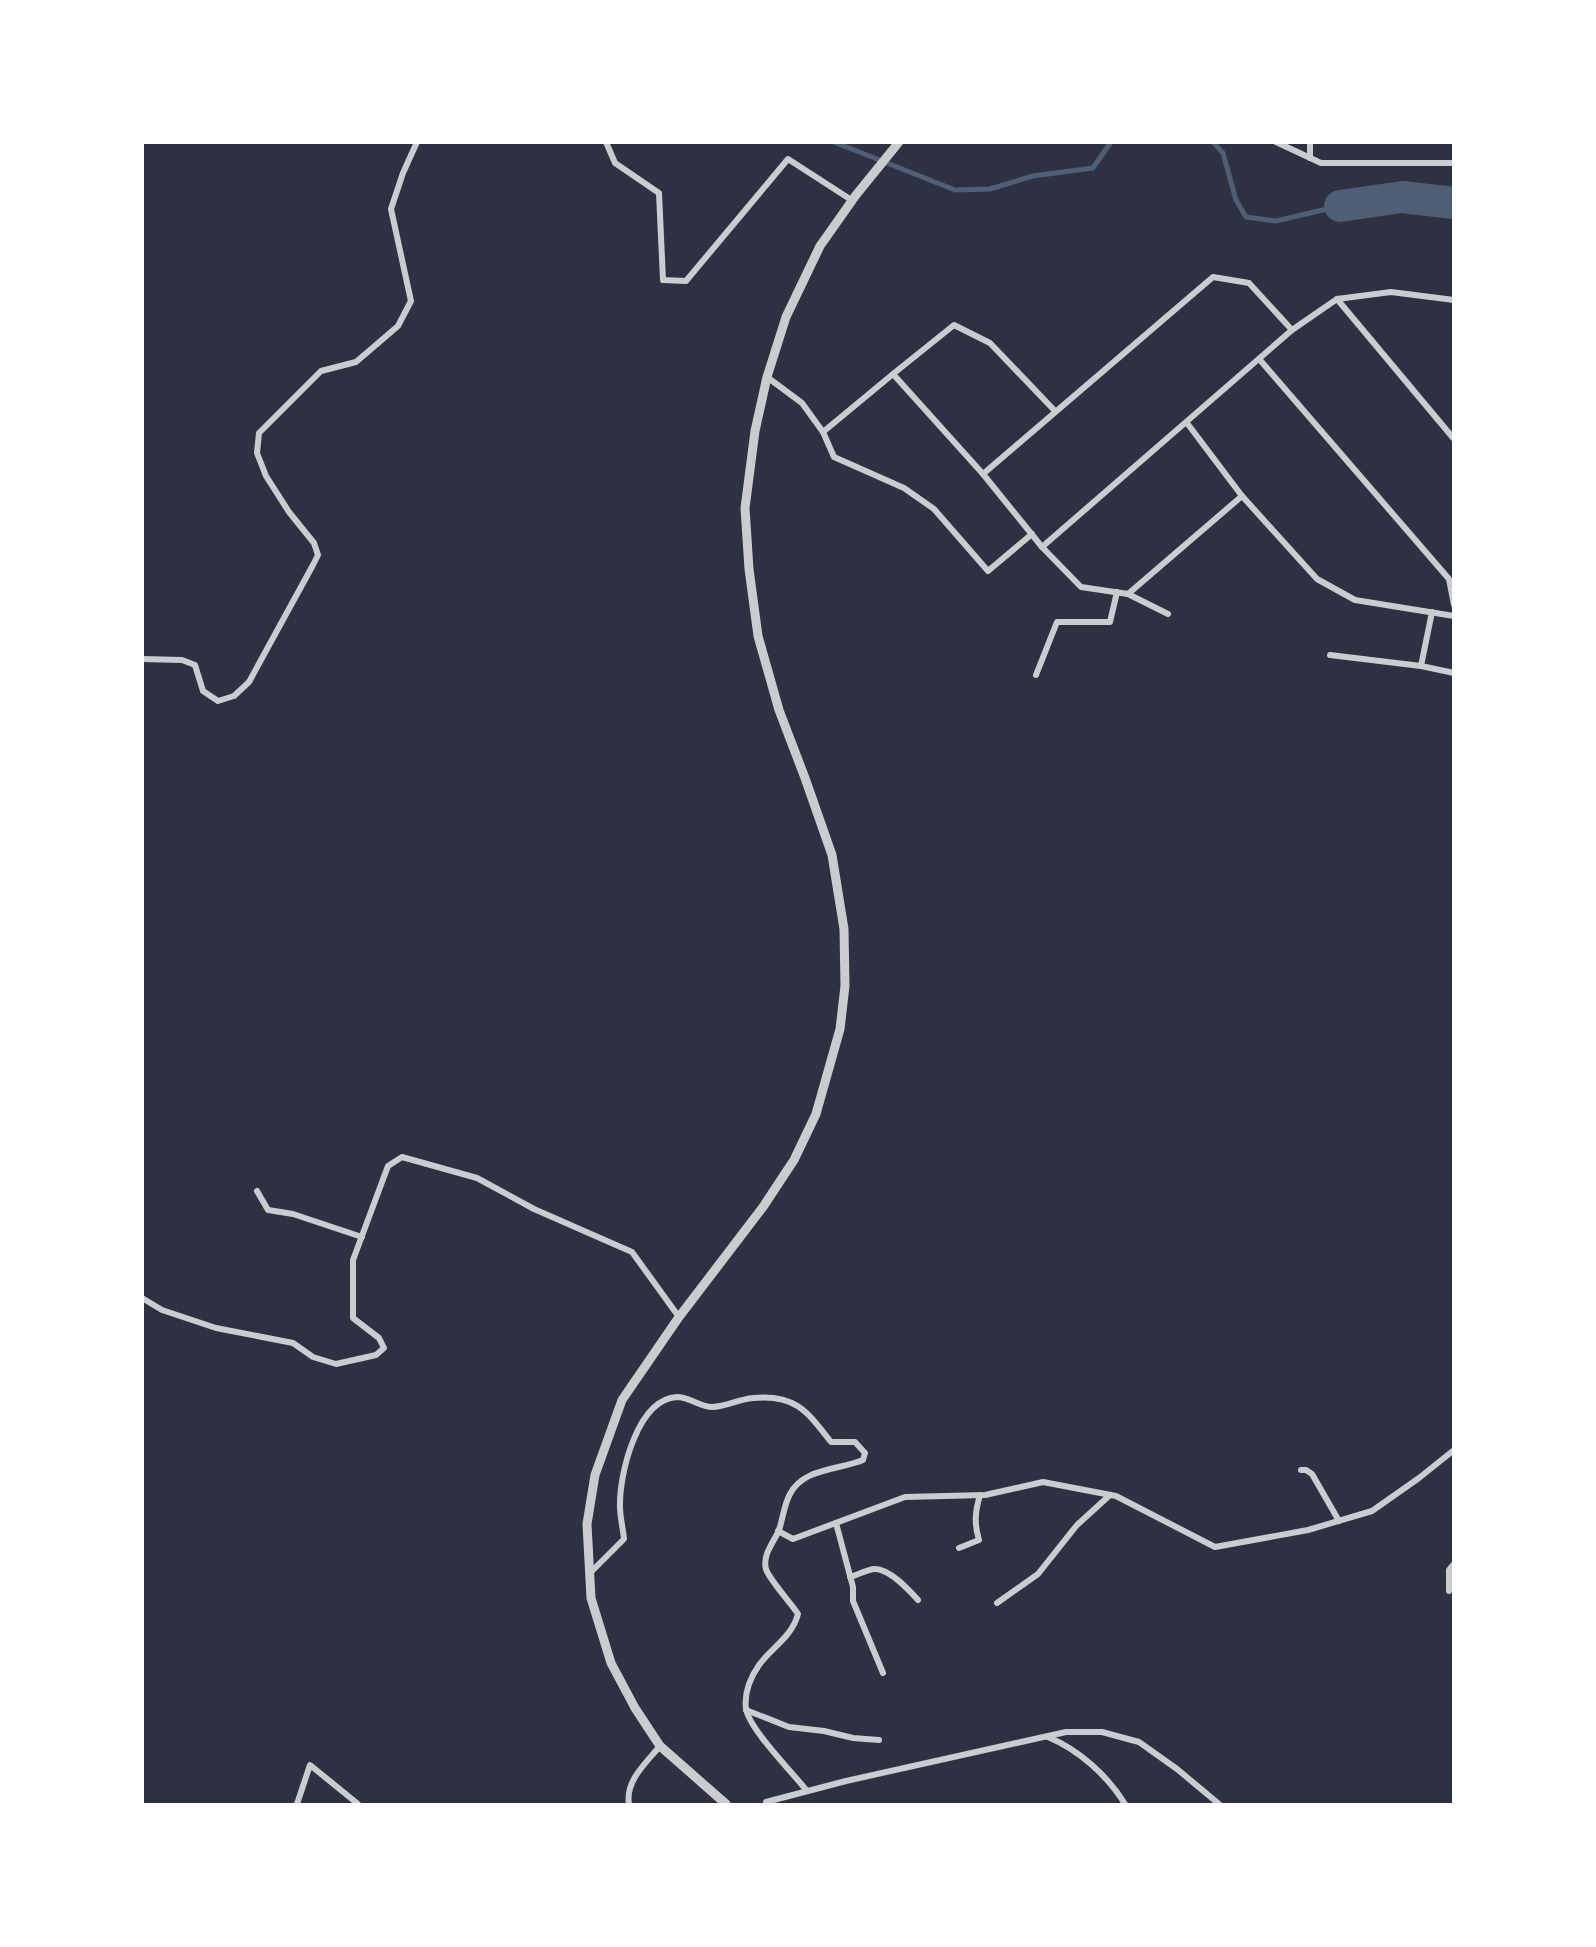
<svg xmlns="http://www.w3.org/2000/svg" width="1596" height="1947" font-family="Rubik,sans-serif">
<rect width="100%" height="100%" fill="#2d3142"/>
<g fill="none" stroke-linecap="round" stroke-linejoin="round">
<g stroke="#4f5d75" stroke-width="5">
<polyline points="834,142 955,190 990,189 1033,176 1093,168 1111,142"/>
<polyline points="1213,142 1223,153 1236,200 1246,217 1276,221 1340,206"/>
</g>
<polyline stroke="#4f5d75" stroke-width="32" points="1340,206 1402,197 1454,203"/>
<g stroke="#caccd0" stroke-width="6">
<polyline points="606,142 615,163 659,193 663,280 686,281 788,159 853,201"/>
<polyline points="1276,142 1321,163 1454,163"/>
<polyline points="1310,142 1310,158"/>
<polyline points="1337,299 1454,439"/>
<polyline points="1260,360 1449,579 1454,605"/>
<polyline points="767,377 802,403 823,432 834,457 904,488 934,509 988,571 1032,534"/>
<polyline points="1055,411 990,343 954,325 893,374 983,474 1042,547 1081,587 1128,594 1242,496"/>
<polyline points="1187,423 1242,496 1317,579 1355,600 1454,616"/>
<polyline points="823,432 893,374"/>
<polyline points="983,474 1213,277 1249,283 1292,330"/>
<polyline points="1042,547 1292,330 1337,299 1391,292 1454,300"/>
<polyline points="1128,594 1168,614"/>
<polyline points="1432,612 1421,666 1454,673"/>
<polyline points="1330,655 1421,666"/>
<polyline points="142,659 182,660 195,665 203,691 218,701 234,696 249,682 313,565 318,555 314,543 289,512 266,476 257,453 259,433 321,371 356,362 398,326 411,301 391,209 403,173 417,142"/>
<polyline points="1036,675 1057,622 1110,622 1117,592"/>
<polyline points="257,1191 268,1210 293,1214 362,1237"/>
<polyline points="142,1298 162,1310 216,1328 293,1343 313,1357 336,1364 376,1355 384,1348 379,1338 353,1318 353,1260 388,1166 402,1157 477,1178 534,1209 632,1252 679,1317"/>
<polyline points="1301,1470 1306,1470 1312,1474 1339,1521"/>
<polyline points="836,1523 853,1587 853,1601 883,1673"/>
<polyline points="778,1531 793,1539 905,1497 985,1495 1043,1482 1116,1496 1215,1547 1308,1530 1372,1511 1419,1478 1454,1450"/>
<path d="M959 1548 979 1540C974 1523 975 1512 980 1495"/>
<path d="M590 1573 624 1539C623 1528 620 1517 620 1507 619 1475 637 1399 677 1397 689 1397 701 1407 712 1407 726 1407 739 1399 753 1398 795 1394 807 1411 831 1442H855L865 1453 863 1460C839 1470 803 1468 790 1494 784 1505 783 1518 779 1530 774 1542 762 1555 766 1569 768 1578 791 1603 798 1614 792 1637 772 1647 759 1665 750 1678 744 1693 746 1709 750 1730 793 1773 807 1791"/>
<path d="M850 1577C858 1575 866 1570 874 1569 889 1568 909 1590 918 1600"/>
<polyline points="1449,1591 1449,1570 1454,1564"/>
<polyline points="997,1603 1038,1574 1077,1525 1110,1495"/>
<polyline points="746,1710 789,1727 824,1731 853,1738 879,1740"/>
<path d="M1048 1737C1079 1750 1107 1775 1125 1804"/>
<polyline points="766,1802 846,1781 1066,1732 1102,1732 1139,1742 1177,1769 1219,1804"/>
<polyline points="297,1804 310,1765 358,1804"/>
<path d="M629 1804C625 1781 646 1763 660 1746"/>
</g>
<polyline stroke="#caccd0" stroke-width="9" points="726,1804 660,1746 635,1708 611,1663 591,1598 587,1524 595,1475 622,1400 679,1317 763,1207 794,1160 816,1114 840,1029 845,986 844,929 832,855 805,778 779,710 758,636 749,569 745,508 755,431 767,377 786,317 820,246 856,195 899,142"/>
</g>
<rect width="1596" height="1947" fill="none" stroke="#ffffff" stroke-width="288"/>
</svg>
